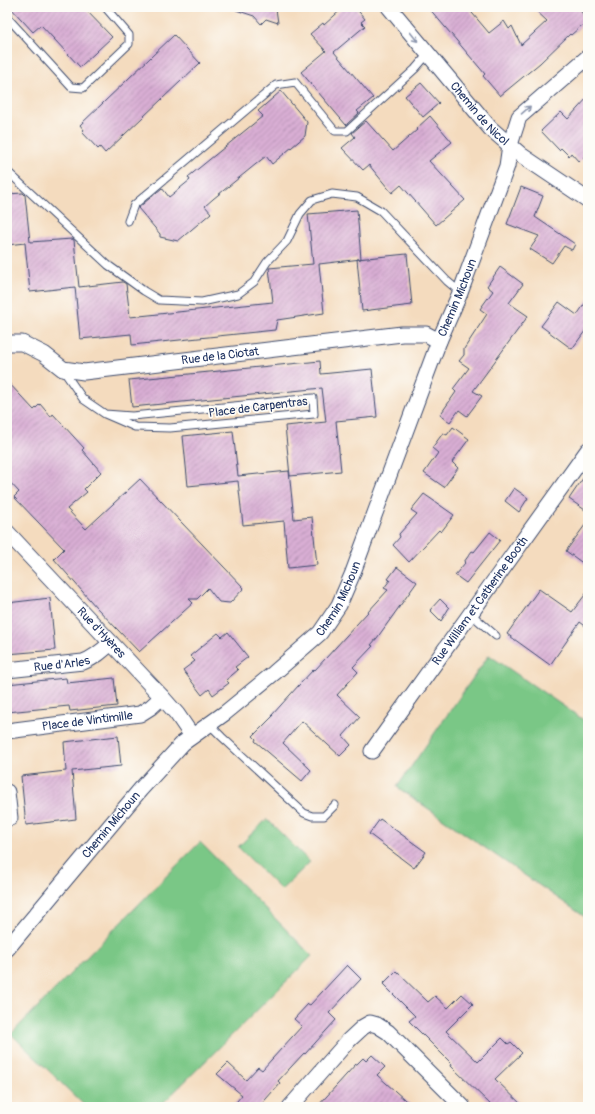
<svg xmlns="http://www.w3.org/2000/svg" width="595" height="1114" font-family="Pangolin,sans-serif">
<defs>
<pattern id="building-hatch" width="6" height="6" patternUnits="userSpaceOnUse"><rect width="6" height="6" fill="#d9aed4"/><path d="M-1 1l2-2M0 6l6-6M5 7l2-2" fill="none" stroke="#af8eaf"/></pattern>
</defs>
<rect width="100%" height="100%" fill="#fdfcf7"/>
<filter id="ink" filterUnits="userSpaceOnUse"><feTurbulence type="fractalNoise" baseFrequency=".025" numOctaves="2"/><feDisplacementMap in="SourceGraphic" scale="8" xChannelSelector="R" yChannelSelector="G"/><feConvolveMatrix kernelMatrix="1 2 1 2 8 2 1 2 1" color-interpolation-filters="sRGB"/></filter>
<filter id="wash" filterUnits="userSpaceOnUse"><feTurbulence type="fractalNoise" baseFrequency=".012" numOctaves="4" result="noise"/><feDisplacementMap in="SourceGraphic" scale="16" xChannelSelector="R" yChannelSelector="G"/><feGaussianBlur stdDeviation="0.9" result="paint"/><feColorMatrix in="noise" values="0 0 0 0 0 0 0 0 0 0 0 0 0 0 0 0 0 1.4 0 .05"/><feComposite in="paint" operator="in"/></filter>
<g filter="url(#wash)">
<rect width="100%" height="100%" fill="#f4dbbe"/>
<g fill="#7ac786" stroke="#4a7b72">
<polygon points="489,655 588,723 588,919 397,787"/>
<polygon points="267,819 310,862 281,890 238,847"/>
<polygon points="200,842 312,956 159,1107 86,1107 11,1034"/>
</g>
<g id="blocks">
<g fill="url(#building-hatch)">
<polygon points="10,7 83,7 112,37 80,67 41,25 33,32"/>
<polygon points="237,7 278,7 276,9 278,23 266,19 261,24 254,16 236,10"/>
<polygon points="344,7 355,7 365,19 361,22 365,26 334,52 373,98 357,111 359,113 346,125 301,72 326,51 310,34 323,23 324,25"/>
<polygon points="428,7 467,7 489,33 504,21 509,29 512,26 521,45 547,21 532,7 577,7 588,20 571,35 570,34 540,63 500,96 483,76 485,74"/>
<polygon points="174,35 200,63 105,153 100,147 98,149 82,132 84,130 80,125"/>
<polygon points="421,83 439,103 423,117 405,96"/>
<polygon points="281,91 307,122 305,136 272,164 266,156 213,199 205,206 211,213 178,241 160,237 160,234 138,208 162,188 169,197 190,180 188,177 263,116 258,111"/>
<polygon points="588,97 588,153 579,162 571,153 569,156 561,148 559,150 541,131 561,112 568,119"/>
<polygon points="430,116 452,142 429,161 465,200 436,225 401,185 392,193 369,165 363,170 342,148 355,137 352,133 366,121 393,151 417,130 416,129"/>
<polygon points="521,187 543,196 535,217 575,244 572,250 564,246 552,263 530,249 539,236 507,224"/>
<polygon points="23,193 25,195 30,242 72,239 74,240 79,287 123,282 126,284 130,317 273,302 269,268 313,264 308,214 357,210 361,259 319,264 324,313 277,320 275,330 132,345 131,334 80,339 75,287 30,292 25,243 7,245 7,194"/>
<polygon points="407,254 412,305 362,311 357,259"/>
<polygon points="500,267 523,284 509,303 528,316 473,391 482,396 467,416 459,410 450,422 440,415 456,392 453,389 469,368 459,361 464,355 464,349 487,314 480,309 493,291 487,286"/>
<polygon points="588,299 588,327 572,349 541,326 559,302 577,315"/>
<polygon points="320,361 321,374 372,369 377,417 336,421 341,471 290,476 285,426 326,422 322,388 132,407 129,380"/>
<polygon points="7,381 34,410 40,404 51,417 53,414 84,448 82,450 101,472 84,489 87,492 67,509 86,529 140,479 244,588 230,603 219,602 208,588 197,599 189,599 193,603 139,652 96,607 54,559 64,549 14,497 19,492 7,479"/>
<polygon points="453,427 469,439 452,462 458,468 444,487 424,473 438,453 432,448 443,433 447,435"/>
<polygon points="233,431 238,476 289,471 294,519 312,517 317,565 288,568 284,521 243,525 238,481 188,486 183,436"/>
<polygon points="588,471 588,512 569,499"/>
<polygon points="514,488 528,498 519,512 505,501"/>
<polygon points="424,494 454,515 441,532 439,530 409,562 393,545 400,537 399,534 417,514 411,510"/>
<polygon points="588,521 588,567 566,551"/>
<polygon points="490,532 500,540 466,583 455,575 465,563 464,562 472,551 474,552"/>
<polygon points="397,567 417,582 377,638 371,645 373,646 353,667 358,672 337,695 360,717 343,736 351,745 340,756 302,721 283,743 311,770 302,781 255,741 256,739 253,736 273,716 272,715 299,685 314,669 315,670 388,590 384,588 390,580 388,579"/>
<polygon points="539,589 572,612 588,591 588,628 580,622 550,665 507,634"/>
<polygon points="50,598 55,650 7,654 7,603"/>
<polygon points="440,599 449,608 441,621 430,610"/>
<polygon points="228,632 248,657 235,667 238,670 226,680 229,683 213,695 209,689 202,695 183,670 195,661 190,656 218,633 222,637"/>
<polygon points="66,678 67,683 114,678 117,706 70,711 69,706 7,712 7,684"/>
<polygon points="118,736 121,766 72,771 76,819 26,825 21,776 66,771 64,742"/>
<polygon points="380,819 426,852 414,868 369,834"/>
<polygon points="347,965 361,979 329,1013 336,1020 305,1054 304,1053 278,1081 280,1083 259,1107 232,1107 242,1095 217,1074 228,1063 246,1080 258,1067 262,1070 302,1026 294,1019 308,1004 310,1005"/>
<polygon points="396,971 428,1002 435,996 448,1008 462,994 473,1004 446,1031 478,1062 502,1038 508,1044 511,1042 522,1053 495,1079 524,1107 493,1107 451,1066 452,1064 409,1021 415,1016 383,984"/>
<polygon points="372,1055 385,1067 377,1075 413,1107 317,1107 356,1064 357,1064 363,1058 366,1061"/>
</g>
</g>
</g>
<g filter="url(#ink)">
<use href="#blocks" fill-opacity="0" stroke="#3c496c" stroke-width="1"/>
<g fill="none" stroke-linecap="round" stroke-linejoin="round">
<g stroke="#3c496c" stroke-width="9">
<g id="lane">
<polyline points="7,17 71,87 83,88 129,44 129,35 105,7"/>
<polyline points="7,171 108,265 144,291 159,300 202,302 238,294 254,282 267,262 287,241 300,214 312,200 332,194 357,197 381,211 447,281 460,292"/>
<polyline points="128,221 134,205 276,85 295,82 335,131 347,131 415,69 428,54"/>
<polyline points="63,370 83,399 105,414 132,416 313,398 314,414 170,428 135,427 105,414"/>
<polyline points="471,614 496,636"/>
<polyline points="209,724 222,737 304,813 312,816 324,816 335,805"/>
</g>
</g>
<g stroke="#3c496c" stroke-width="17">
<g id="street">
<path id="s1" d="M389 7 490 128 521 155 588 200"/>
<path id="s2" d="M7 343H22L44 354 63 369 84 372 402 334H426L439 341"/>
<path id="s3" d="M7 532 162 697 177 714 192 736"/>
<path id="s4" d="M7 670 83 662C94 658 102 651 111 643"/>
<path id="s5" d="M7 731 140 714 151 707 162 697"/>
<path id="s6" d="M372 751 588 450"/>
<polyline points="7,792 10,818"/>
<path id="s7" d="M7 949 140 790 183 743 225 713 274 673 320 633 339 605 352 575 439 341 460 293 507 166 510 145 519 117 588 57"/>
<polyline points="290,1107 348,1041 363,1027 370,1023 377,1025 388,1032 463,1107"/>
</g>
</g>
<use href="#lane" stroke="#fff" stroke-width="7"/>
<use href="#street" stroke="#fff" stroke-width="15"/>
</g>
<defs><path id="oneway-shaft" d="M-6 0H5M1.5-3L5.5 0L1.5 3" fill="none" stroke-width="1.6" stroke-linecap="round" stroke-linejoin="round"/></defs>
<g stroke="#8d97ae">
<use href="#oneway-shaft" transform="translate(414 37) rotate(51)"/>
<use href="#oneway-shaft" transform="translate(526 110) rotate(-41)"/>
</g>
</g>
<g text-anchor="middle" stroke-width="3.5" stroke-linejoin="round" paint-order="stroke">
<g font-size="12" fill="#1b2f5e" stroke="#fdfcf7">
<text dy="4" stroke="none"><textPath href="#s1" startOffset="140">Chemin de Nicol</textPath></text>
<text dy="4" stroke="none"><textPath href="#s7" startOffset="810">Chemin Michoun</textPath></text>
<text dy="4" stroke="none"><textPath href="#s2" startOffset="222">Rue de la Ciotat</textPath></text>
<text transform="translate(258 407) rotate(-7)" y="4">Place de Carpentras</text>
<text dy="4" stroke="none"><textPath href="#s7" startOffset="486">Chemin Michoun</textPath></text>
<text dy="4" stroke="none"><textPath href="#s6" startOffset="185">Rue William et Catherine Booth</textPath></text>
<text dy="4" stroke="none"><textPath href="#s3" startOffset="138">Rue d'Hyères</textPath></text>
<text dy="4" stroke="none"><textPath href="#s4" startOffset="55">Rue d'Arles</textPath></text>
<text dy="4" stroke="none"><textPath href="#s5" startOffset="81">Place de Vintimille</textPath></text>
<text dy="4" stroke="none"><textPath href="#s7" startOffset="162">Chemin Michoun</textPath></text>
</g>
</g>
<rect width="595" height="1114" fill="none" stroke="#fdfcf7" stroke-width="24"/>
</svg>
